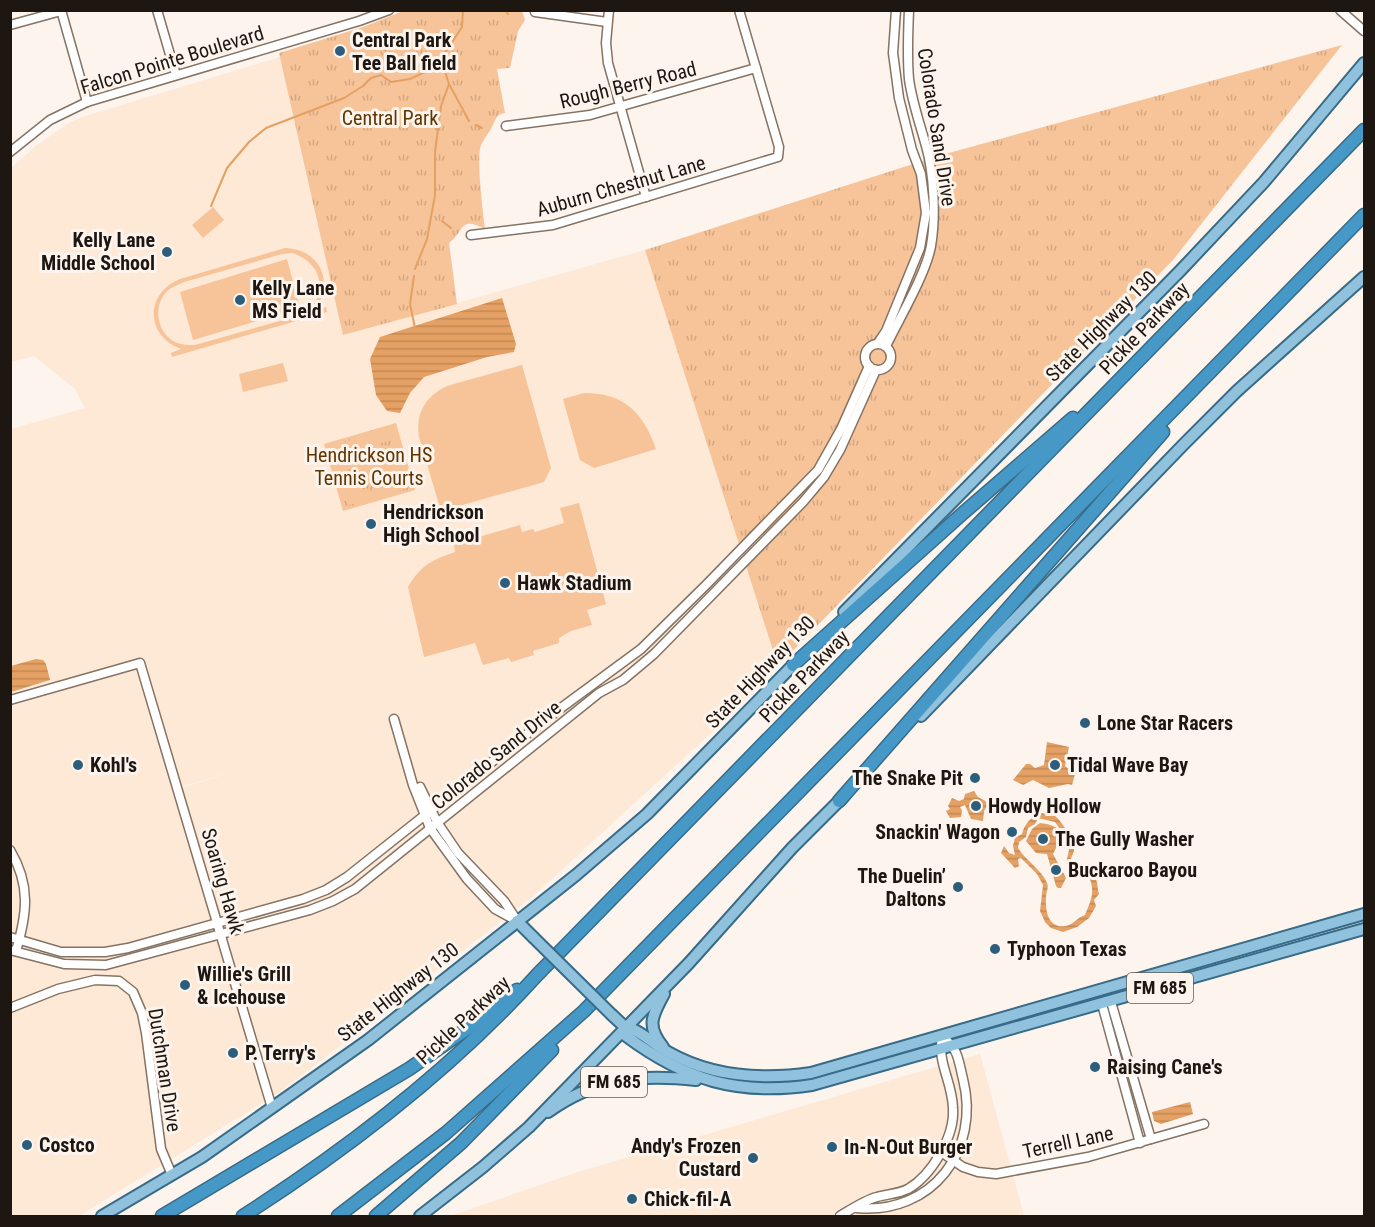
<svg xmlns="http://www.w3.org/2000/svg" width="1375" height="1227" font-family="'Roboto Condensed',sans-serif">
<defs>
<pattern id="grass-tufts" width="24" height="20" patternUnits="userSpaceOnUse" patternTransform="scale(1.5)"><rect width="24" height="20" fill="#f7c398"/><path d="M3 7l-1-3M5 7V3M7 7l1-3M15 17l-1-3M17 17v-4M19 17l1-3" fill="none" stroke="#d3a782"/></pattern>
<pattern id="water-rules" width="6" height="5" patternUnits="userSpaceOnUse" patternTransform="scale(1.5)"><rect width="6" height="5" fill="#e5a063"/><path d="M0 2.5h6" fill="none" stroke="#c48955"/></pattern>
</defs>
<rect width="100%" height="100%" fill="#fcf4ed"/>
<g fill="#fee8d6">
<polygon points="280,57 344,335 645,250 778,666 735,711 532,897 280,1092 79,1216 11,1216 11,706 136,669 173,790 237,771 175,788 135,660 11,693 11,429 85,408 75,389 34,356 11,362 10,169 37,145 67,124 82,117"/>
<polygon points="980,1054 1024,1216 450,1216 578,1172"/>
</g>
<g fill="url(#grass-tufts)">
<path d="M403 11H522L525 20 518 31 510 68 497 69 505 113C497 114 496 118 493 125 490 132 484 138 481 145 476 159 483 212 485 229 459 216 466 230 449 243L457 304 343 335 279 53 363 27Z"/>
<polygon points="1342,45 1173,260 778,666 645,250 938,156"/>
<polygon points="396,423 415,490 343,511 324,444"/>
</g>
<g fill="#f7c398" fill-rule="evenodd">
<polygon points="347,40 354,62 344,65 335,63 327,46"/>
<polygon points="213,207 224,220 203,238 192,225"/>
<path d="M285 248C320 249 335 282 315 310L326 307 327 312 172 357 171 353 181 349C145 336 145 293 180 279ZM292 253C323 262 331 298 301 315L195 345C188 345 182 345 175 342 155 332 152 301 171 288 175 286 180 284 184 282L282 254Z"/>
<polygon points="287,259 300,308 193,340 180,292"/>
<polygon points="283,363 288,381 243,392 239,374"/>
<path d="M522 365 551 468 544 482 441 511 419 437C415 413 426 396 447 386Z"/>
<path d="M584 393C625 393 643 413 656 449L594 468 580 460 563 399Z"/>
<polygon points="391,428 394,439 371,446 368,435"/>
<polygon points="355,439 358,450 335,456 332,445"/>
<polygon points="395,444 399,455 375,461 372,450"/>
<polygon points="359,454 363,465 339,472 336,461"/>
<polygon points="401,462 404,473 381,480 378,469"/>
<polygon points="364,473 368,484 344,490 341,479"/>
<polygon points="405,477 408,488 385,495 382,484"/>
<polygon points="369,488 372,499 349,505 346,494"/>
<path d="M579 503 606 604 587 610 592 625 571 631 559 638V643L533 651 534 655 511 662 509 658 483 665 475 643 424 657 408 587C421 565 432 560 455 552L454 544 520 525 522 532 533 529 535 532 564 523 560 508Z"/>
</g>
<g fill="url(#water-rules)" fill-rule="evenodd">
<polygon points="502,298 516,344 514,352 487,357 424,377 410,393 400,413 387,411 376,395 370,359 380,337"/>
<polygon points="36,659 43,660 46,664 50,680 11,692 11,666"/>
<polygon points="1047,742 1069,747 1065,766 1075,774 1072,785 1068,784 1049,788 1033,780 1023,785 1013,780 1026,764 1030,764 1035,768 1044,765"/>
<polygon points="974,791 978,797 989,803 984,811 983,821 971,819 965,805 960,807 962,811 961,817 950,818 946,811 950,809 948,806 952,798 959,801 964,799 965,794"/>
<path d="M1041 813C1044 814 1052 814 1055 816 1061 820 1073 840 1074 848 1075 855 1067 859 1073 866 1079 873 1089 869 1094 875 1098 881 1097 888 1099 894L1094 900 1096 906 1089 918 1077 927 1063 932 1051 928 1045 922 1040 911 1043 885 1037 874 1021 858 1018 859 1019 866 1015 868 1001 853 1004 846 1009 853 1015 855 1013 846 1015 838 1022 834C1024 825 1031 816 1041 813ZM1038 818 1055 822 1065 836 1063 839 1069 850 1066 863 1068 867 1073 873 1089 877C1096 892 1090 902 1085 915 1078 917 1074 924 1066 926 1048 929 1045 910 1046 897 1046 892 1049 888 1047 883 1041 869 1026 861 1018 848L1019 842 1026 837 1028 828 1035 824Z"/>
<path d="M1040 823C1049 824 1059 826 1062 836L1053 854 1066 878 1061 888H1058L1056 886 1047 854 1036 853 1026 841 1032 829Z"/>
<polygon points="1190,1102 1193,1114 1161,1124 1154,1121 1152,1112"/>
</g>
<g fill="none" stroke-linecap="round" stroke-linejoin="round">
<g stroke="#e5a063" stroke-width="2">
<polyline points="505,10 508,14"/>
<polyline points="449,84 469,121"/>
<polyline points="476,125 482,128"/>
<polyline points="211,206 227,168 249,142 266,128 344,98 363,86 371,78 381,75 391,82 410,79 425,72 441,59 462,27 463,10"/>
<polyline points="442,221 451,228"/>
<polyline points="415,269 427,239 435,195 435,152 441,106 449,84 441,59"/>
<polyline points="414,276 410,304 415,328"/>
</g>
<g stroke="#857364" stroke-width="11">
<g id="minor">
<polyline points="61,10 87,102"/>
<polyline points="157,10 176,75"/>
<polyline points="609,10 606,43 608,63 646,197"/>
<polyline points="1340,10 1364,31"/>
<polyline points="535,12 607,22"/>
<polyline points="10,25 61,11"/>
<polyline points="506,126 590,115 756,68"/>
<polyline points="10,152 50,120 87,102 359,21 389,10"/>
<polyline points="471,235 553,225 778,157 779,147 739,10"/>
<polyline points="878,343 886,331 920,248 926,213 921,174 912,150 899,98 893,53 896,10"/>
<circle cx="878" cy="357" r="13"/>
<path d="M886 346C899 319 926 274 931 246 936 217 934 174 926 146 920 124 912 102 909 79 907 56 908 33 909 10"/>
<polyline points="10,700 140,663 272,1108"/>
<polyline points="394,719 413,785 430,828 467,879 495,909 517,921"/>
<polyline points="420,787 437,822 458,853 504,901 516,919"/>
<path d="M10 850C31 885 27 914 16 951"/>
<polyline points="10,937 61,952 105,952 128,948 303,899 326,890 347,877 546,719 641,649 707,584 818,470 841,429 869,366"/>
<polyline points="10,950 64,964 106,965 310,910 333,901 355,889 599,693 623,680 654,654 803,502 824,477 840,450 876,370"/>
<polyline points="1111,1002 1151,1139"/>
<polyline points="1102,1004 1140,1143"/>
<polyline points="10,1008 58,989 95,980 119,981 133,992 142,1013 146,1033 161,1149 172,1175"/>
<polyline points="941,1152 963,1167 978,1172 996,1174 1088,1157 1204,1124"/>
<path d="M840 1216C850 1210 865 1200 877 1197 887 1194 898 1194 908 1189 932 1175 955 1136 953 1108 952 1081 937 1063 942 1036 959 1050 958 1059 963 1079 981 1150 932 1215 857 1208"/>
</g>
</g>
<g stroke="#386b87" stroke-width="14">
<g id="major">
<polyline points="844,612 1180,271 1264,182 1364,63"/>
<polyline points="921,716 1183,445 1237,391 1364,277"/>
<polyline points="517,921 533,937"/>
<path d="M612 1015 625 1027 626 1036C685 1080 738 1096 812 1085L1364 929"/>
<path d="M625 1027C640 1029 654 1045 668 1052 712 1077 762 1080 811 1073L1364 914"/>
<path d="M663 1047C646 1026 652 1016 664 994"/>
<path d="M548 1112C595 1078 640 1074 696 1080"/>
<polyline points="102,1216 202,1157 368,1040 576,875 647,814 798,660"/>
<polyline points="420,1216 483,1167 529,1127 689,963 792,848 843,797"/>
</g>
</g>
<g stroke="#386b87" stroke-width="15">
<g id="highway">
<polyline points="793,665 962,514 1073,418"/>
<polyline points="839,801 1163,432"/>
<polyline points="162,1216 409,1069 468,1028 517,990"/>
<path d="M243 1216C349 1148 452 1069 537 975L1364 130"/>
<polyline points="338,1216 446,1133 584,1011 1364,215"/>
<polyline points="376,1216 461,1143 552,1050"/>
</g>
</g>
<use href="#minor" stroke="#fff" stroke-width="8"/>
<use href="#major" stroke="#90c1dd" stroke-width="10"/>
<use href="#highway" stroke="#4698c7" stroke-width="12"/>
<g stroke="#386b87" stroke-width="14" stroke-linecap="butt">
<polyline id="major-bridge" points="533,937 612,1015"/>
</g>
<use href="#major-bridge" stroke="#90c1dd" stroke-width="10"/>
</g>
<g fill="#2c5e7b" stroke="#fcf4ed" stroke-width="2">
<circle cx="340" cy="51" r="6"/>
<circle cx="167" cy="252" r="6"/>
<circle cx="240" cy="300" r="6"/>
<circle cx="371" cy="524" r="6"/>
<circle cx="505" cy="583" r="6"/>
<circle cx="1085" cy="723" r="6"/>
<circle cx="78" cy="765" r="6"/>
<circle cx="1055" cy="765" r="6"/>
<circle cx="975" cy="778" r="6"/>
<circle cx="976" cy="806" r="6"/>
<circle cx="1012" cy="832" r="6"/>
<circle cx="1043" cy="839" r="6"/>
<circle cx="1056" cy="870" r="6"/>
<circle cx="958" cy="887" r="6"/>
<circle cx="995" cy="949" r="6"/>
<circle cx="185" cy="985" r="6"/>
<circle cx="233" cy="1053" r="6"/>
<circle cx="1095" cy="1067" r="6"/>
<circle cx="27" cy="1145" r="6"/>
<circle cx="832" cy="1147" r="6"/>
<circle cx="753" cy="1158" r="6"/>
<circle cx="632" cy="1199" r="6"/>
</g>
<g text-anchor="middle" stroke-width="6" stroke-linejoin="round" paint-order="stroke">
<g fill="#fcf4ed" stroke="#615953" stroke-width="1.5">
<rect x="1127" y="973" width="66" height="30" rx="4.5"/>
<rect x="581" y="1067" width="66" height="30" rx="4.5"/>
</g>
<g font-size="18" font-weight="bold" fill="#1e1711">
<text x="1160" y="994">FM 685</text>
<text x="614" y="1088">FM 685</text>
</g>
<g font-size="20" font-weight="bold" fill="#1e1711" stroke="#fcf4ed" text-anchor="start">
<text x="352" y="47">Central Park<tspan x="352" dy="23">Tee Ball field</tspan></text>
<text x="155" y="247" text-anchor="end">Kelly Lane<tspan x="155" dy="23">Middle School</tspan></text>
<text x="252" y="295">Kelly Lane<tspan x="252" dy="23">MS Field</tspan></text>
<text x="383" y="519">Hendrickson<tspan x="383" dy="23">High School</tspan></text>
<text x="517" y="590">Hawk Stadium</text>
<text x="1097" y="730">Lone Star Racers</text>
<text x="90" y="772">Kohl's</text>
<text x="1067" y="772">Tidal Wave Bay</text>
<text x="963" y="785" text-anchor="end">The Snake Pit</text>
<text x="988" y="813">Howdy Hollow</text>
<text x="1000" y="839" text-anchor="end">Snackin' Wagon</text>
<text x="1055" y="846">The Gully Washer</text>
<text x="1068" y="877">Buckaroo Bayou</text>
<text x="946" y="883" text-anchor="end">The Duelin’<tspan x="946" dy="23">Daltons</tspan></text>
<text x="1007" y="956">Typhoon Texas</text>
<text x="197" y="981">Willie's Grill<tspan x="197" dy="23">&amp; Icehouse</tspan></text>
<text x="245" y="1060">P. Terry's</text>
<text x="1107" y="1074">Raising Cane's</text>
<text x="39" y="1152">Costco</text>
<text x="741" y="1153" text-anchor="end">Andy's Frozen<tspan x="741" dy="23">Custard</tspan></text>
<text x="844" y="1154">In-N-Out Burger</text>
<text x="644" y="1206">Chick-fil-A</text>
</g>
<g font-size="20" fill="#1e1711" stroke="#fcf4ed">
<text transform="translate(172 60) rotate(-17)" y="7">Falcon Pointe Boulevard</text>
<text transform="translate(628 85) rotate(-14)" y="7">Rough Berry Road</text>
<text transform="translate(937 127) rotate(81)" y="7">Colorado Sand Drive</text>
<text transform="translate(621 186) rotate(-16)" y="7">Auburn Chestnut Lane</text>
<text transform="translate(1101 326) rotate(-45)" y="7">State Highway 130</text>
<text transform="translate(1144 328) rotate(-46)" y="7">Pickle Parkway</text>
<text transform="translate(760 672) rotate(-46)" y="7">State Highway 130</text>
<text transform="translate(804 676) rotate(-46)" y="7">Pickle Parkway</text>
<text transform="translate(496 755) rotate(-39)" y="7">Colorado Sand Drive</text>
<text transform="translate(223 881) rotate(74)" y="7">Soaring Hawk</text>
<text transform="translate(398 992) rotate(-38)" y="7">State Highway 130</text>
<text transform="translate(463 1020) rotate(-43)" y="7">Pickle Parkway</text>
<text transform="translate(165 1070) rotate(81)" y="7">Dutchman Drive</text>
<text transform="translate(1068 1142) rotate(-12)" y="7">Terrell Lane</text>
</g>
<g font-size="20" fill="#613501" stroke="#fcf4ed">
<text x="390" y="125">Central Park</text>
<text x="369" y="462">Hendrickson HS<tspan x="369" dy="23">Tennis Courts</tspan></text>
</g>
</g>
<rect width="1375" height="1227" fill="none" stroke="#1e1711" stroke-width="24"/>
</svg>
